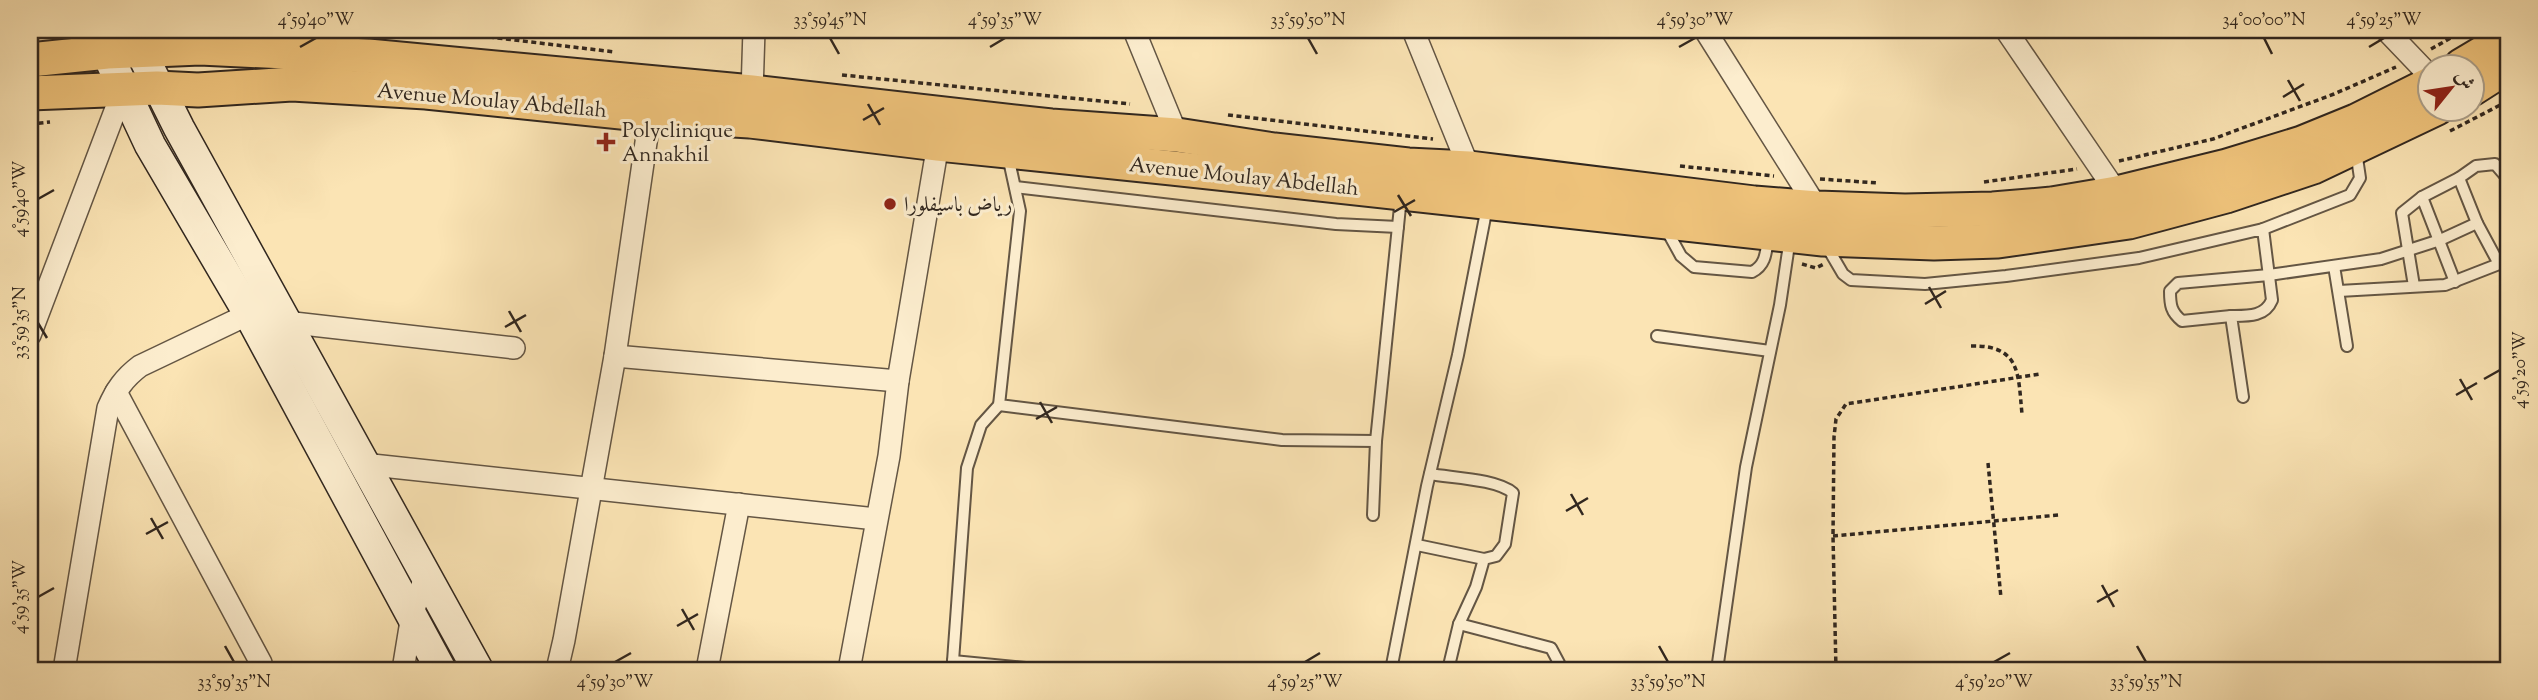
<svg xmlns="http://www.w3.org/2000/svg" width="2538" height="700" font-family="'Sorts Mill Goudy',Amiri,serif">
<rect width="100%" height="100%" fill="#fbe4b4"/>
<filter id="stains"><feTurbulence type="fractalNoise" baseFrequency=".00286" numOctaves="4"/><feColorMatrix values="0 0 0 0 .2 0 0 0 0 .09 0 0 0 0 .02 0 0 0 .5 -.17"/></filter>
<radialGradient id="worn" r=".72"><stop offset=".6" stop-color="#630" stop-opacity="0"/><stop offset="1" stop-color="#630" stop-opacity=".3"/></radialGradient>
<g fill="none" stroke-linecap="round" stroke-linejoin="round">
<g stroke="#645644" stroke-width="14">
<g id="lane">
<polyline points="1008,156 1020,211 999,405 1282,440 1376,441 1401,197"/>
<polyline points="2508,179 2495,164 2476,166 2459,178 2477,223 2499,264 2508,258"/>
<polyline points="1015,187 1336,224 1398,227"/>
<polyline points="2422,197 2455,282"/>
<path d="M1665 227 1681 256 1694 267 1752 272C1766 265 1766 252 1768 238"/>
<polyline points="2263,229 2350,195 2360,178 2356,151"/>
<path d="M1826 245 1843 274 1851 280 1925 284 2006 276 2139 258 2263 229 2272 300C2265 317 2248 316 2231 316L2243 397"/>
<polyline points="2334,266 2347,346"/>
<polyline points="2414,286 2402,213 2422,197 2459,178"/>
<polyline points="2339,291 2445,285 2499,264"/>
<path d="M2231 316 2182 321C2171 312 2170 305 2170 291L2178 283 2269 275 2381 259 2440 240 2477 223"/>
<polyline points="1657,336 1770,351"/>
<path d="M1430 474C1453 478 1497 479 1513 493L1505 544 1496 556 1484 559 1476 587 1459 624 1551 648 1559 663V670"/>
<polyline points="1373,515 1376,441"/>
<polyline points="1417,545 1484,559"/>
<polyline points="953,661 1046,670"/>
<polyline points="956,670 953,661 967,468 981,425 999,405"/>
<polyline points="1391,670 1427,486 1458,355 1487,207"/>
<polyline points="1448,670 1459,624"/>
<polyline points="1717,670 1746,467 1780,305 1790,238"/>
</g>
</g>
<g stroke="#645644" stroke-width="24">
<g id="street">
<polyline points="1134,30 1177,135"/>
<polyline points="1413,30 1469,168"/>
<polyline points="1705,30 1817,208"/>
<polyline points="2006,30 2117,193"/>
<polyline points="2386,30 2430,76"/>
<polyline points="752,92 754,30"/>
<polyline points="285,322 514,348"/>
<polyline points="30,335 123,90"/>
<polyline points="615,356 898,381"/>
<polyline points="116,392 261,663 262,670"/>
<polyline points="363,464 876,519"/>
<path d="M64 670 108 408C116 390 124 378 140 366L249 314"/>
<polyline points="403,670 412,615 426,574"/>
<polyline points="557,670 564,640 615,356 650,115"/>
<polyline points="707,670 739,504"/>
<polyline points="849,670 889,456 898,381 938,144"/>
</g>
</g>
<g stroke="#31271f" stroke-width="33">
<g id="secondary">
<polyline points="96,30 150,145 249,314 441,670"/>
<polyline points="130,30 179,128 478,670"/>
</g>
</g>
<g stroke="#31271f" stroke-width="37">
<g id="primary">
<polyline points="30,60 107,52 200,48 368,56 752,92 1051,126 1177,135 1274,150 1408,165 1469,168 1754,203 1817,208 1905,211 1993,209 2052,204 2117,193 2227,166 2302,143 2356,121 2430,84"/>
<polyline points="2461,66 2508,38"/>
<polyline points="2472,89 2508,66"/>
<polyline points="30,93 157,88 198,90 292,84 426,92 650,115 750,121 938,144 1172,168 1823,239 1934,243 1998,241 2129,222 2226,196 2313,167 2437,108"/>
</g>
</g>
<g stroke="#31271f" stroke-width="3.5" stroke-dasharray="5 3.5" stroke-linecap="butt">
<polyline points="430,30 615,52"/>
<polyline points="30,31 44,30"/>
<polyline points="2431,49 2465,30"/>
<polyline points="842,75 1130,104"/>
<polyline points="1228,115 1433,139"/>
<polyline points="30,124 50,122"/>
<polyline points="2450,131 2508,101"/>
<polyline points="2119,161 2213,139 2334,94 2396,67"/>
<polyline points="1680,166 1774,176"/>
<polyline points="1820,179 1878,183"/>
<polyline points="1984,182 2077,169"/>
<polyline points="1802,264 1816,268 1824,264"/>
<path d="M1971 346C2021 345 2018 374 2022 414"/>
<polyline points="1988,463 2001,598"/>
<polyline points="1833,536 2059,515"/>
<polyline points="1836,670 1833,536 1834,437 1836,419 1846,404 2040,374"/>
</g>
<use href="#lane" stroke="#fcedce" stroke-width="10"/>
<use href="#street" stroke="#fcedce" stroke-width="21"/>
<use href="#secondary" stroke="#fcedce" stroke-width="30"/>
<use href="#primary" stroke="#eec27a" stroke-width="33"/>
</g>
<path fill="none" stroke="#31271f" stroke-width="2.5" d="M830 38 839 54M1308 38 1317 54M2264 38 2272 54M300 47 316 38M990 47 1005 38M1679 47 1695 38M2369 47 2384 38M2288 80 2300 101M2283 97 2304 84M868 104 880 125M863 120 884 108M1398 195 1411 216M38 199 54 190M1394 212 1415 200M1929 287 1941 308M1925 304 1946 291M509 311 521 332M38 323 47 338M505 327 526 315M2460 379 2472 400M2484 379 2500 370M2456 395 2477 383M1040 402 1052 423M1036 419 1057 407M1571 494 1583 515M1566 511 1588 498M151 518 163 539M146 534 168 522M2102 585 2114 607M38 597 54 588M2097 602 2118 590M682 609 694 630M677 626 698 614M225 646 234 662M1659 646 1668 662M2137 646 2146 662M615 662 631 653M1305 662 1320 653M1994 662 2010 653"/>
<g fill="#8f2418" stroke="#fcedce" stroke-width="2.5">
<path d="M602.5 131.5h7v7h7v7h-7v7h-7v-7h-7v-7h7z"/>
<circle cx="890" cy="204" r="7"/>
</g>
<g text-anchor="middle" stroke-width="6" stroke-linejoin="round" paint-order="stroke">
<g font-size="21" fill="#31271f" stroke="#fcedce">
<text transform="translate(492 100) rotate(5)" y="7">Avenue Moulay Abdellah</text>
<text transform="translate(1244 176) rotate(6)" y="7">Avenue Moulay Abdellah</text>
</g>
<g font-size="21" fill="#31271f" stroke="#fcedce" text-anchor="start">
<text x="622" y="137">Polyclinique<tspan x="622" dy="24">Annakhil</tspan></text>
<text x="904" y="211">رياض باسيفلورا</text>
</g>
</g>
<rect width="2538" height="700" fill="none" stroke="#fbe4b4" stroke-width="77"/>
<g transform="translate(2451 88) rotate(60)"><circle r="33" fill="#fcedce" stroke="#ab9e88" stroke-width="2"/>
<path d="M0-5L12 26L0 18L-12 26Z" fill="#8f2418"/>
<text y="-10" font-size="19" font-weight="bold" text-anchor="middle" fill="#31271f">ش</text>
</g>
<rect x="38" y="38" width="2462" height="624" fill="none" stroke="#31271f" stroke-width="2.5"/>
<g font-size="18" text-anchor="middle" fill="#31271f">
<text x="316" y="25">4°59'40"W</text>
<text x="830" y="25">33°59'45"N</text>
<text x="1005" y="25">4°59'35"W</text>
<text x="1308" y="25">33°59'50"N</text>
<text x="1695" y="25">4°59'30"W</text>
<text x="2264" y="25">34°00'00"N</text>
<text x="2384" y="25">4°59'25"W</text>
<text transform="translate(19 199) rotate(-90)" y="6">4°59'40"W</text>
<text transform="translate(19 323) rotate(-90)" y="6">33°59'35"N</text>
<text transform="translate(2519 370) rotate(-90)" y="6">4°59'20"W</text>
<text transform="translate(19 597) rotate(-90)" y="6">4°59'35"W</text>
<text x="234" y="687">33°59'35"N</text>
<text x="615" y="687">4°59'30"W</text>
<text x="1305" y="687">4°59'25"W</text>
<text x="1668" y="687">33°59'50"N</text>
<text x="1994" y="687">4°59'20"W</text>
<text x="2146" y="687">33°59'55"N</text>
</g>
<rect width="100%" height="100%" filter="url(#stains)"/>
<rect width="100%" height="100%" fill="url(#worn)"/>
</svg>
